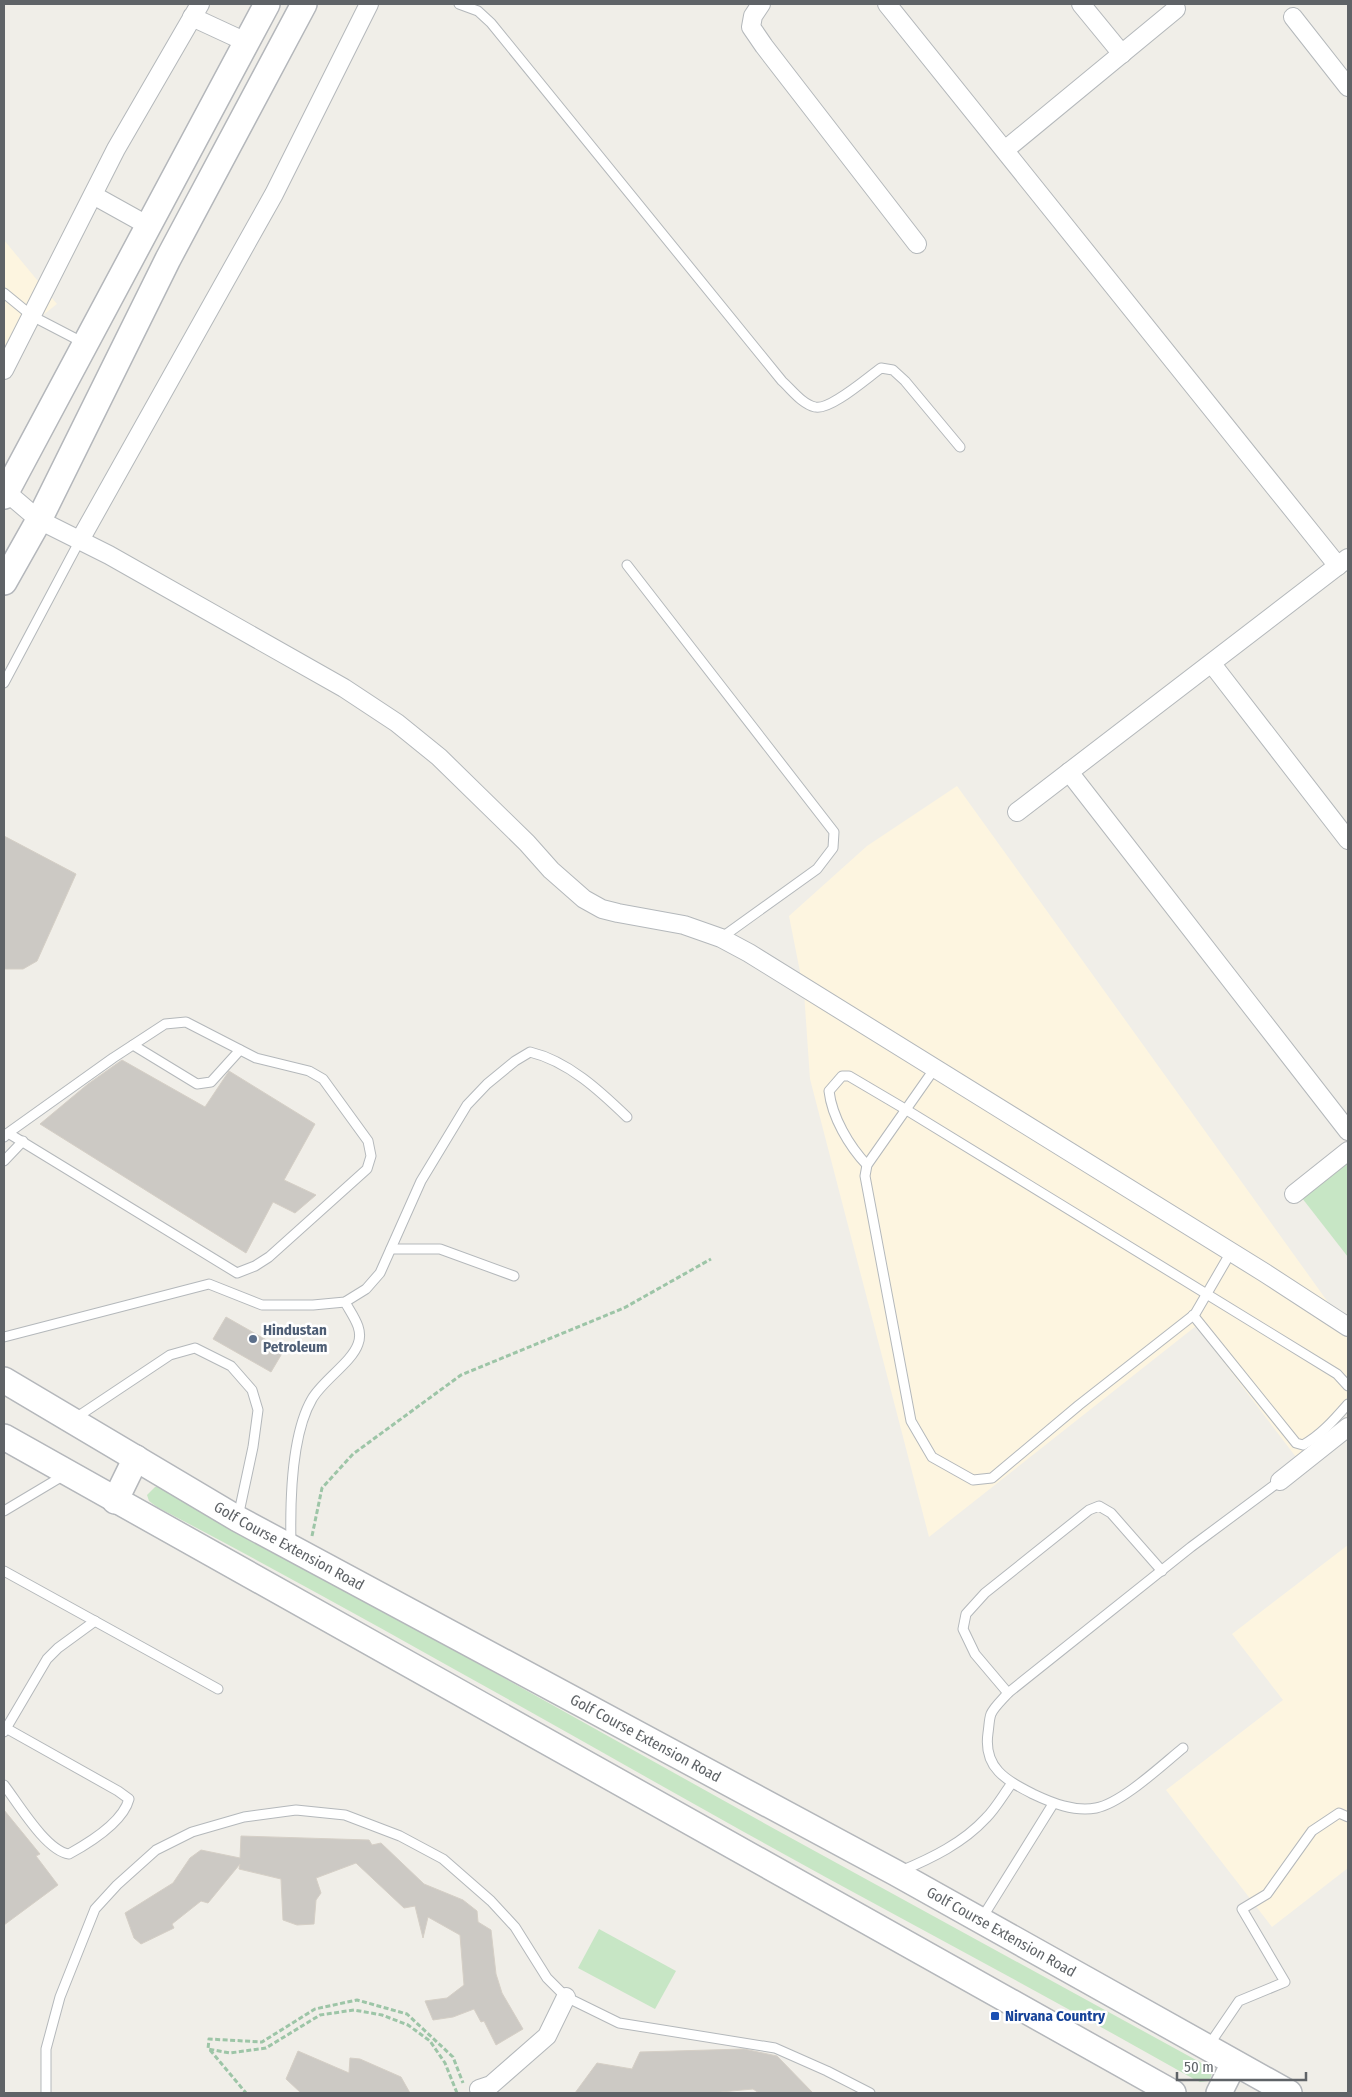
<svg xmlns="http://www.w3.org/2000/svg" width="1352" height="2097" font-family="'Fira Sans Condensed',sans-serif">
<rect width="100%" height="100%" fill="#f0eee8"/>
<g fill="#fdf5e0">
<polygon points="4,240 57,304 4,346"/>
<polygon points="957,786 1348,1330 1348,1408 1296,1457 1196,1326 929,1537 810,1079 804,992 789,916 867,846"/>
<polygon points="1348,1545 1348,1868 1272,1927 1166,1790 1283,1700 1232,1634"/>
</g>
<g fill="#c7e6c5">
<polygon points="1348,1162 1348,1257 1302,1198"/>
<path d="M160 1486 771 1827 1207 2066 1212 2072 1211 2077 1208 2081 1200 2082 1192 2078C1044 1994 893 1915 744 1832 549 1723 355 1611 157 1507L149 1501 147 1495 155 1487Z"/>
<polygon points="599,1929 676,1971 655,2009 578,1968"/>
</g>
<g fill="#ccc9c4" stroke="#d5cfc6">
<polygon points="4,836 76,874 37,961 23,969 4,969"/>
<polygon points="122,1060 205,1107 229,1071 315,1124 284,1180 316,1195 295,1213 273,1202 246,1253 40,1124 88,1084"/>
<polygon points="226,1317 284,1350 271,1372 213,1339"/>
<polygon points="4,1810 40,1854 36,1856 58,1885 4,1925"/>
<polygon points="241,1836 369,1840 372,1845 381,1843 424,1884 463,1900 477,1911 478,1922 491,1930 496,1974 502,1993 523,2029 496,2045 484,2021 481,2022 474,2009 453,2017 433,2020 425,2001 447,1998 464,1985 460,1935 428,1917 423,1938 415,1906 404,1908 356,1863 316,1878 321,1893 316,1900 314,1924 297,1925 283,1920 281,1879 239,1869 240,1864 208,1903 201,1901 172,1924 174,1928 141,1944 134,1938 125,1913 173,1883 190,1858 201,1850 240,1858"/>
<polygon points="744,2049 777,2056 813,2093 759,2093 753,2089 710,2093 575,2093 597,2063 632,2069 640,2052"/>
<polygon points="298,2051 349,2073 350,2058 360,2059 401,2077 410,2093 301,2093 286,2079"/>
</g>
<g fill="none" stroke-linecap="round" stroke-linejoin="round">
<g stroke="#b4b8bb" stroke-width="11">
<g id="lane">
<path d="M459 4 478 11 491 23 782 381C792 390 802 404 815 407 830 411 868 377 881 368L893 370 905 381 960 447"/>
<polyline points="4,293 32,316 84,343"/>
<polyline points="627,565 834,832 833,848 817,869 721,938"/>
<polyline points="4,683 80,540"/>
<polyline points="133,1045 197,1084 211,1082 240,1050"/>
<polyline points="935,1068 867,1165 865,1176 911,1421 932,1457 973,1480 992,1478 1079,1405 1195,1314 1231,1252"/>
<polyline points="4,1137 8,1133 113,1058 165,1024 186,1022 256,1058 309,1071 323,1079 368,1141 371,1156 367,1169 269,1257 255,1266 237,1273 8,1133"/>
<polyline points="4,1161 23,1141"/>
<path d="M867 1165C849 1146 832 1117 829 1091L842 1076H849L905 1109 1337 1374 1348 1386"/>
<polyline points="391,1249 440,1249 514,1276"/>
<path d="M1193 1315 1296 1443 1303 1445C1321 1435 1334 1420 1348 1404"/>
<path d="M4 1337 209 1284 262 1305H313L345 1302 366 1289 380 1273 421 1181 467 1105 487 1084 515 1061 530 1052C568 1061 600 1091 627 1117"/>
<polyline points="74,1419 170,1355 195,1348 231,1366 252,1390 258,1410 253,1447 238,1517"/>
<polyline points="4,1511 66,1474"/>
<path d="M291 1545C290 1503 291 1435 312 1399 322 1381 352 1362 358 1344 364 1329 352 1315 345 1302"/>
<polyline points="4,1571 218,1689"/>
<polyline points="1008,1693 975,1654 963,1629 966,1614 985,1593 1089,1510 1099,1506 1111,1513 1162,1571"/>
<path d="M4 1727 118 1791 129 1799C123 1822 89 1843 69 1854 46 1851 18 1803 4 1785"/>
<polyline points="4,1732 47,1659 58,1648 95,1621"/>
<path d="M1183 1748C1162 1765 1122 1803 1096 1808 1074 1812 1052 1803 1033 1794 1006 1780 983 1768 988 1733 989 1727 989 1719 991 1714 994 1707 1003 1699 1008 1693L1191 1547 1280 1481"/>
<path d="M901 1871C932 1858 963 1843 986 1818 996 1808 1003 1795 1012 1783"/>
<polyline points="982,1918 1053,1804"/>
<polyline points="1209,2045 1239,2001 1285,1982 1242,1909 1267,1894 1312,1831 1339,1813 1348,1817"/>
<polyline points="46,2093 46,2049 60,1997 95,1909 117,1885 156,1850 192,1832 244,1817 296,1810 345,1815 400,1836 443,1859 491,1901 515,1927 547,1978 566,1997 619,2023 775,2048 827,2071 870,2093"/>
</g>
</g>
<g stroke="#b4b8bb" stroke-width="20">
<g id="street">
<polyline points="761,4 753,16 751,27 764,46 917,244"/>
<polyline points="887,4 1338,566"/>
<polyline points="1081,4 1122,54"/>
<polyline points="192,17 246,42"/>
<polyline points="1293,17 1348,87"/>
<polyline points="1005,150 1176,9"/>
<polyline points="93,195 147,225"/>
<polyline points="4,370 116,149 200,4"/>
<polyline points="4,490 39,520 109,555 344,688 397,723 439,757 527,843 551,870 584,899 602,909 618,913 684,925 721,938 749,953 1265,1273 1348,1327"/>
<polyline points="80,540 274,194 369,4"/>
<polyline points="1212,664 1348,840"/>
<polyline points="1069,772 1348,1131"/>
<polyline points="1017,812 1348,558"/>
<polyline points="1294,1194 1348,1151"/>
<polyline points="1280,1481 1348,1427"/>
<polyline points="479,2089 491,2085 547,2036 566,1997"/>
</g>
</g>
<g stroke="#b4b7bb" stroke-width="28">
<g id="secondary">
<polyline points="4,496 267,4"/>
<polyline points="4,582 39,520 168,259 304,4"/>
<path id="s1" d="M4 1380 238 1519 896 1873 1289 2093"/>
<polyline points="4,1437 1173,2093"/>
<polyline points="115,1501 136,1458"/>
<polyline points="1219,2093 1234,2063"/>
</g>
</g>
<g stroke="#9dc5a7" stroke-width="3" stroke-dasharray="5 2.5" stroke-linecap="butt">
<polyline points="312,1536 322,1488 353,1454 461,1375 624,1308 711,1259"/>
<polyline points="210,2050 246,2093"/>
<polyline points="457,2093 445,2063 430,2041 408,2025 382,2015 354,2010 320,2015 266,2048 230,2053 208,2049 209,2039 262,2042 315,2009 357,2000 407,2014 453,2057 463,2083"/>
</g>
<use href="#lane" stroke="#fff" stroke-width="9"/>
<use href="#street" stroke="#fff" stroke-width="18"/>
<use href="#secondary" stroke="#fff" stroke-width="25"/>
</g>
<circle fill="#5c6f8a" stroke="#fff" stroke-width="2" cx="253" cy="1339" r="5"/>
<rect fill="#1a4fb4" stroke="#fff" stroke-width="2" x="990" y="2011" width="10" height="10" rx="2.5"/>
<g text-anchor="middle" stroke-width="5" stroke-linejoin="round" paint-order="stroke">
<g font-size="15" font-weight="bold" fill="#4e5e75" stroke="#fff" text-anchor="start">
<text x="263" y="1335">Hindustan<tspan x="263" dy="17">Petroleum</tspan></text>
</g>
<g font-size="15" fill="#5f6367" stroke="#fff">
<text dy="5" stroke="none"><textPath href="#s1" startOffset="330">Golf Course Extension Road</textPath></text>
<text dy="5" stroke="none"><textPath href="#s1" startOffset="735">Golf Course Extension Road</textPath></text>
<text dy="5" stroke="none"><textPath href="#s1" startOffset="1140">Golf Course Extension Road</textPath></text>
</g>
<g font-size="15" font-weight="bold" fill="#164399" stroke="#fff" text-anchor="start">
<text x="1005" y="2021">Nirvana Country</text>
</g>
</g>
<rect width="1352" height="2097" fill="none" stroke="#5f6367" stroke-width="10"/>
<path d="M1177 2072v8h129v-8" fill="none" stroke="#5f6367" stroke-width="2.5"/>
<text x="1184" y="2072" font-size="15" fill="#5f6367" stroke="#ffffff" stroke-width="4" paint-order="stroke">50 m</text>
</svg>
